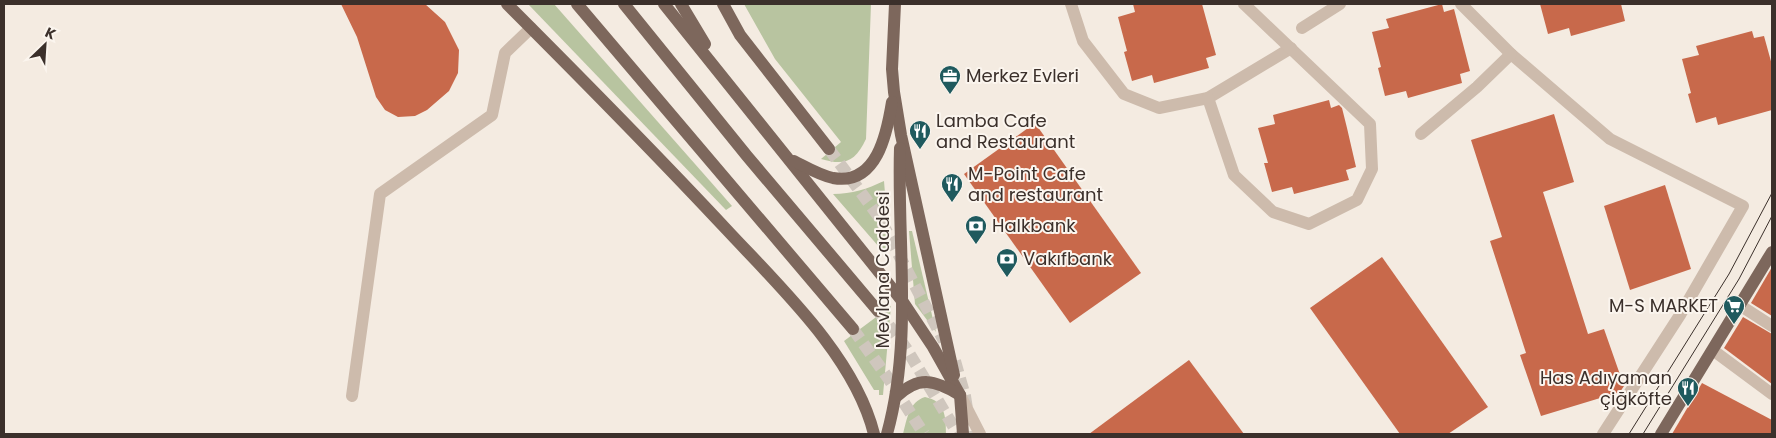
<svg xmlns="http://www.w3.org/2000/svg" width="1776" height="438" font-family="Poppins,sans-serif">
<rect width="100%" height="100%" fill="#f4ebe1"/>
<g fill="#b8c4a0">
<polygon points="528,4 554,4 732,206 726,210"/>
<path d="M744 4H871L866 139C855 162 845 166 821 159L841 142 775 59Z"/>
<path d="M884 181 888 231 886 255 833 194C852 194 867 189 884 181Z"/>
<polygon points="909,231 912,231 936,332 915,304"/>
<polygon points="891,306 883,395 879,395 879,390 874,390 844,341"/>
<path d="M925 397C945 401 946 416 946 434H903C907 419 909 402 925 397Z"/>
</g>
<g fill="#c8694b">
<polygon points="341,4 425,4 445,22 459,50 458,73 449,91 427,110 415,116 398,117 385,110 376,97 357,37"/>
<polygon points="1133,4 1202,4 1216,55 1206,58 1209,68 1154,83 1152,75 1132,81 1124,52 1127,51 1118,17 1135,12"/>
<polygon points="1442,4 1444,12 1454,9 1470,71 1460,74 1462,83 1408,98 1406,91 1385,96 1378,68 1381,67 1372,32 1389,28 1386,19"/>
<polygon points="1540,4 1621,4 1625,21 1571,36 1569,28 1548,34"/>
<polygon points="1752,31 1754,38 1764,36 1772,65 1772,110 1718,125 1716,117 1696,123 1688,94 1691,93 1682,59 1699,55 1696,46"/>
<polygon points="1329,100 1331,108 1339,105 1342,108 1347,128 1356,167 1346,170 1349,180 1294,194 1292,187 1272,192 1264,163 1268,163 1258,128 1275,124 1273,115"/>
<polygon points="1554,114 1574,182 1543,192 1588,334 1604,329 1624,386 1620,392 1541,416 1520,355 1526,353 1490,241 1502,237 1471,140"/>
<polygon points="1035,123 1141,273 1070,323 964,174"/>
<polygon points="1665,185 1691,269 1630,290 1604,206"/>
<polygon points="1382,257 1488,407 1448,434 1400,434 1310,308"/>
<polygon points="1772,267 1772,316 1751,303"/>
<polygon points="1743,317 1772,334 1772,384 1724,348"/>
<polygon points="1189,360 1244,434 1089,434"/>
<polygon points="1702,383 1772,420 1772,434 1672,434"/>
</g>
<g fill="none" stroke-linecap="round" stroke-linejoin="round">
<g stroke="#cfc6bd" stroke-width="12" stroke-dasharray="12 6" stroke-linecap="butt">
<polyline points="829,149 879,217 944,341"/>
<polyline points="878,311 906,348 958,434"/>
<polyline points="853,329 888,378 924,434"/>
<polyline points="955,361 965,396 971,434"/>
</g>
<g stroke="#cdbbac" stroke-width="12">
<polyline points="1071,4 1083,41 1124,94 1159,108 1208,98 1291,48"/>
<polyline points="1461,4 1511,54 1610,139 1743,206 1680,315 1603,434"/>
<polyline points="1302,28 1340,4"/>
<polyline points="1208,98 1234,175 1273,212 1309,224 1357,200 1372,169 1370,124 1244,4"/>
<polyline points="1421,134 1477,87 1511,54"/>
<polyline points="1741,306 1772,326"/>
<polyline points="1714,351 1772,394"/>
<polyline points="960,395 980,434"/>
<polyline points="352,396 380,194 492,115 505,53 531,28"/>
</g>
<g stroke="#7d675c" stroke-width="12">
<path d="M507 4C581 78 655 153 727 230 780 287 855 357 874 434"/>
<polyline points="577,4 853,329"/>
<polyline points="624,4 747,156 878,311"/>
<polyline points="664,4 903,302 933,347 960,395 963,434"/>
<polyline points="681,4 705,44"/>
<polyline points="723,4 740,35 829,149"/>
<polyline points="895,4 892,69 894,92 901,135 954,375"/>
<path d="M794 161C806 167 819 175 833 178 877 186 887 133 892 102"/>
<path d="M896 397C919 375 935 380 960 395"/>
<path d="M887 434C913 340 897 244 900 148"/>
<polyline points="1661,434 1772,252"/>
</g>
<g stroke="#3b302b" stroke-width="1">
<polyline points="1629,434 1729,274 1772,193"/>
<polyline points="1643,434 1739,279 1772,216"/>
</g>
</g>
<defs>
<g id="office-pin" transform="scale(1.125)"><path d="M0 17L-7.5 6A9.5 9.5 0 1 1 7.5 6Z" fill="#1f5a5e" stroke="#fbf5ee"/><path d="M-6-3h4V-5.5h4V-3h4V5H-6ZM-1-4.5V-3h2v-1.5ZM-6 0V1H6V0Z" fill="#fff"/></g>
<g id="restaurant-pin" transform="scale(1.125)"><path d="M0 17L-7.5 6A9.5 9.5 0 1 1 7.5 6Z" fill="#1f5a5e" stroke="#fbf5ee"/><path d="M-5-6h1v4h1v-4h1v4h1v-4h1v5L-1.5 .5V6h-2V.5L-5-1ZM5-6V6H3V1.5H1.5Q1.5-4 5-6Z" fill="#fff"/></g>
<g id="bank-pin" transform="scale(1.125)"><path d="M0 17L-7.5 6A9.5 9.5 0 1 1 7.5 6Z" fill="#1f5a5e" stroke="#fbf5ee"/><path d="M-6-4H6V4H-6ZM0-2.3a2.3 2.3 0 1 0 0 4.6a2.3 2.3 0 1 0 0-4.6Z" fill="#fff"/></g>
<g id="supermarket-pin" transform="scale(1.125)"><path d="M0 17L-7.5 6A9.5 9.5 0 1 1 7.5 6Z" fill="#1f5a5e" stroke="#fbf5ee"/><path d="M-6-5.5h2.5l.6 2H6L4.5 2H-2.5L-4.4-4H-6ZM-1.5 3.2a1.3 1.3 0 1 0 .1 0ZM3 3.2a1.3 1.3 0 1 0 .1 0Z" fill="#fff"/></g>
</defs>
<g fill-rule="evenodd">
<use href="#office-pin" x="950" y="76"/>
<use href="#restaurant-pin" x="920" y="131"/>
<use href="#restaurant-pin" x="952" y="184"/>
<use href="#bank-pin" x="976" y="226"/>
<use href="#bank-pin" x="1007" y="259"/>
<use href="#supermarket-pin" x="1734" y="306"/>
<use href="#restaurant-pin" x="1688" y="388"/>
</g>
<g text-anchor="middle" stroke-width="4" stroke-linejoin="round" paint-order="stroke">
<g font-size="18" fill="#3b302b" stroke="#fbf5ee" text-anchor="start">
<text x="966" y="82">Merkez Evleri</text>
<text x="936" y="127">Lamba Cafe<tspan x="936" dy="21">and Restaurant</tspan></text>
<text x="968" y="180">M-Point Cafe<tspan x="968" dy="21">and restaurant</tspan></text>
<text x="992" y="232">Halkbank</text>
<text x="1023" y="265">Vakıfbank</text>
<text x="1718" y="312" text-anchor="end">M-S MARKET</text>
<text x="1672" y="384" text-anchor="end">Has Adıyaman<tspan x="1672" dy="21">çiğköfte</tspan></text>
</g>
<g font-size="18" fill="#3b302b" stroke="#fbf5ee">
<text transform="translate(883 270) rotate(-90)" y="6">Mevlana Caddesi</text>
</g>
</g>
<rect width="1776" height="438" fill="none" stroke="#3b302b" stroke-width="10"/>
<g transform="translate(45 45) rotate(25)" stroke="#fbf5ee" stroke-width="4" paint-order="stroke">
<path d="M0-4L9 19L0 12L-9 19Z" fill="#3b302b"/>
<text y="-8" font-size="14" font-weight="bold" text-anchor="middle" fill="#3b302b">K</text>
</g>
</svg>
